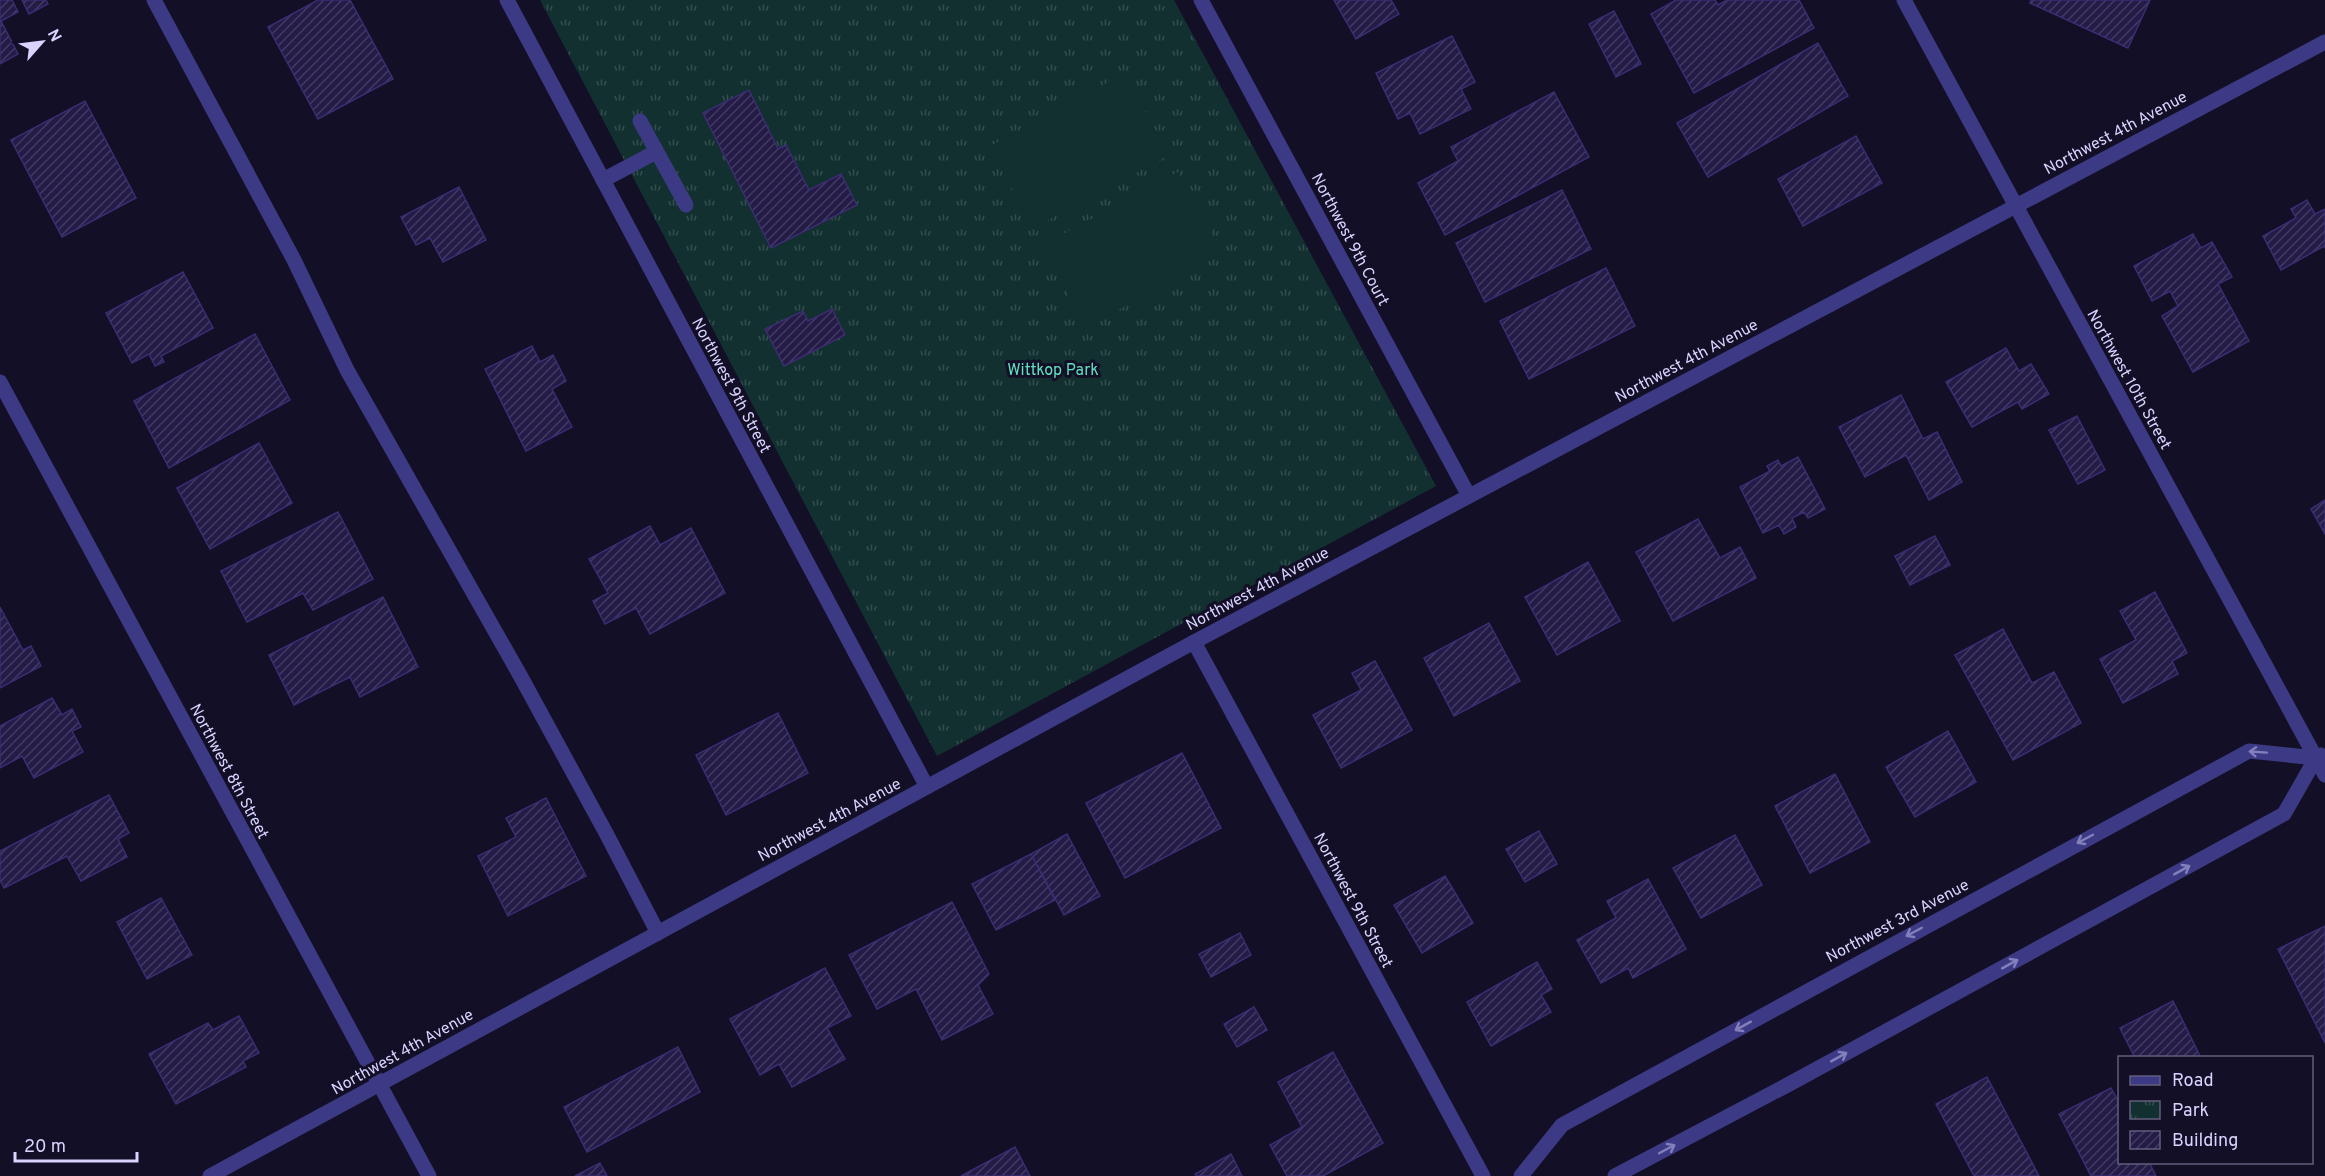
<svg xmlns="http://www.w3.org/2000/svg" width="2325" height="1176" font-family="Overpass,sans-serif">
<defs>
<pattern id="park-tufts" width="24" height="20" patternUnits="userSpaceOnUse" patternTransform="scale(1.5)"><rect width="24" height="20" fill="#12302f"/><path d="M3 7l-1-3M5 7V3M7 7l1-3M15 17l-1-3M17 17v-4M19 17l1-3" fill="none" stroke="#344d4e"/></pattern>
<pattern id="building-hatch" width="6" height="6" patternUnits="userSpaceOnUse" patternTransform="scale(1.5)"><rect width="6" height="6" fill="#241b47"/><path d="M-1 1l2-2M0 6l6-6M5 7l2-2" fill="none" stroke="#433b63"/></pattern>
</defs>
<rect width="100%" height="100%" fill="#130f26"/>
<polygon fill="url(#park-tufts)" points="540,0 1174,0 1436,486 937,756"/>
<g fill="#12302f">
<polygon points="1125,73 1169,155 1033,228 989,147"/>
<polygon points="1178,172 1222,254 1086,327 1041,246"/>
</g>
<g fill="url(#building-hatch)" stroke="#3b2d73" stroke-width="1.5">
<polygon points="0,0 12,0 18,12 1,21 18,54 0,64"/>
<polygon points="22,0 46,0 48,4 29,14"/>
<polygon points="318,0 350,0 393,79 318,119 268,27"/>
<polygon points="1334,0 1391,0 1399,14 1356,39"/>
<polygon points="1676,0 1715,0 1718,5 1727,0 1799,0 1814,28 1694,93 1651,14"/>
<polygon points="2031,0 2150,0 2128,48 2030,3"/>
<polygon points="1614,11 1641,64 1616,77 1589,24"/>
<polygon points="1452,36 1475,82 1461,89 1471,109 1420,134 1410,113 1398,119 1376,73"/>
<polygon points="1818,43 1848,96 1708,177 1677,123"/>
<polygon points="749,90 778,149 786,145 809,190 841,174 857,205 771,248 703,113"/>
<polygon points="1554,92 1589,157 1445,235 1418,183 1458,161 1451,147"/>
<polygon points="85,101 136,198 62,237 11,140"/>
<polygon points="1856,136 1882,183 1803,226 1778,179"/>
<polygon points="459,187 486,240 443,262 430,238 416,245 401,217"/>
<polygon points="1562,190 1591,249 1485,302 1456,243"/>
<polygon points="2307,200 2315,214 2325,209 2325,248 2324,246 2281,270 2263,236 2296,218 2291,209"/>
<polygon points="2193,234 2201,248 2212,242 2232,277 2218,284 2249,341 2193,372 2162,316 2178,306 2170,291 2152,301 2134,266"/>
<polygon points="1606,268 1635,326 1529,379 1500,321"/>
<polygon points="183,272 213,328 161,356 164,362 155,366 149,354 132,363 106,313"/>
<polygon points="832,309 845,335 784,366 765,329 803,311 808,321"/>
<polygon points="255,334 290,400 169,468 134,401"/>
<polygon points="532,346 540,362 553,355 566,381 552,389 572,427 526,451 485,369"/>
<polygon points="2006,348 2019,371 2031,364 2049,394 2022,409 2018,402 1972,427 1946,382"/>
<polygon points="1901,395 1923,439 1937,432 1962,482 1929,500 1906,455 1865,477 1839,427"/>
<polygon points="2077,416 2105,470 2078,484 2049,430"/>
<polygon points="259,443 292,503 210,549 177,488"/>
<polygon points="1798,457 1825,509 1808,518 1804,512 1792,518 1796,527 1784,534 1779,525 1763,533 1740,487 1770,471 1767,466 1778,460 1781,466"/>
<polygon points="2325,500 2325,534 2311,509"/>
<polygon points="338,512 373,579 313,610 303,593 247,622 221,571"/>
<polygon points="1698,519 1720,558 1740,547 1756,578 1673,621 1636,552"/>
<polygon points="650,526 660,545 691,528 725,593 650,634 636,608 605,624 593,601 608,593 589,559"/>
<polygon points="1935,536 1950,565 1910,585 1895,556"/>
<polygon points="1588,562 1620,621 1557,655 1525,597"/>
<polygon points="2155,592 2187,653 2172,661 2178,674 2123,703 2100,659 2136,640 2120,611"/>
<polygon points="383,597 418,667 360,697 350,677 294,705 269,655"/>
<polygon points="0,607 23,650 31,646 41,666 0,688"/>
<polygon points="1489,623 1520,681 1454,716 1424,658"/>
<polygon points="2003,629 2032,683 2054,672 2081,723 2013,760 1955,655"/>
<polygon points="1375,661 1412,730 1341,768 1313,715 1361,690 1352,673"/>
<polygon points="52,698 62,715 72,709 81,727 72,731 83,752 34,778 22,756 0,768 0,726"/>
<polygon points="778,713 808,773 726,815 696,755"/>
<polygon points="1948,731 1976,782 1915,817 1886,767"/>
<polygon points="1182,753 1221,828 1125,878 1086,803"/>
<polygon points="1835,774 1870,842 1810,873 1775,806"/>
<polygon points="109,795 129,833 118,839 127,857 81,881 67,856 4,888 0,880 0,851"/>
<polygon points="546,798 586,876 508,916 478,856 516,837 506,818"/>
<polygon points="1539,831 1557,864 1525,882 1506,849"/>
<polygon points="1067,834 1100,896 1064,915 1031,854"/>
<polygon points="1735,835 1762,885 1701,918 1673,868"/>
<polygon points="1031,854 1055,900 996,930 972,884"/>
<polygon points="1445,876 1473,923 1422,953 1394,905"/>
<polygon points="1648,879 1686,949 1633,978 1628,968 1601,983 1577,940 1616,918 1607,901"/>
<polygon points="161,898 192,955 147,979 117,922"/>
<polygon points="952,902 989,974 978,985 993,1014 942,1040 916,989 877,1009 849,955"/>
<polygon points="2325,926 2325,1043 2278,949"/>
<polygon points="1240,933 1251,955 1211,977 1199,954"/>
<polygon points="1537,962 1552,989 1541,995 1551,1012 1491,1046 1467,1002"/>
<polygon points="825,968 851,1016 827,1028 845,1059 792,1087 779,1064 760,1075 730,1019"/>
<polygon points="2173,1001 2201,1058 2135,1058 2120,1028"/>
<polygon points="1254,1007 1267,1030 1237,1047 1224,1024"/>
<polygon points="239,1016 259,1053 243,1061 246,1067 176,1104 149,1054 208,1023 213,1030"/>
<polygon points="678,1047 700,1092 587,1152 564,1107"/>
<polygon points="1333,1052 1383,1143 1323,1176 1287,1176 1270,1145 1302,1127 1278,1082"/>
<polygon points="1987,1077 2039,1176 1974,1176 1936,1104"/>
<polygon points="2111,1088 2120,1104 2120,1162 2149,1162 2156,1176 2091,1176 2059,1114"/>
<polygon points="1015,1147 1030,1176 961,1176"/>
<polygon points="1231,1154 1242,1176 1196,1176 1195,1174"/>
<polygon points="600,1163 607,1176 575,1176"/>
</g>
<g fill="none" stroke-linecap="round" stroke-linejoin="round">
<g stroke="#3d3a85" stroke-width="15">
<polyline points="154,0 294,260 347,370 521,677 606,833 658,933"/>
<polyline points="507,0 927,787"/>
<polyline points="1201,0 1469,496"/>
<polyline points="1904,0 2325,775"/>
<polyline points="640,121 686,205"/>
<polyline points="603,180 656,152"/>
<polyline points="0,382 429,1176"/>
<polyline points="1194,642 1483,1176"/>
<polyline points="210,1176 1194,642 2325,42"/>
<polyline points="1521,1176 1562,1125 2249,751 2316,758"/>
<polyline points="1615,1176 1793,1082 2284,814 2316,758 2321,755"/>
</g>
</g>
<defs><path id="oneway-shaft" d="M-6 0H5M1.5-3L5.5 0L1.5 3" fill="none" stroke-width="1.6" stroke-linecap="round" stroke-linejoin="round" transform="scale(1.5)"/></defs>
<g stroke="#837fbc">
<use href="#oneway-shaft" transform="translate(2258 752) rotate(-176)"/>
<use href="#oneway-shaft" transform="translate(2085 839) rotate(152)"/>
<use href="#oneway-shaft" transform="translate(2182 870) rotate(-29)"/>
<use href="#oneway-shaft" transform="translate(1914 932) rotate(152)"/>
<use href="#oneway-shaft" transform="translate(2010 964) rotate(-29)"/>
<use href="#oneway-shaft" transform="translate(1743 1026) rotate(151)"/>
<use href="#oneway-shaft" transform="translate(1839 1057) rotate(-29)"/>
<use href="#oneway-shaft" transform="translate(1667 1149) rotate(-28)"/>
</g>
<g text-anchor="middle" stroke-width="6" stroke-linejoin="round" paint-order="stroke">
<g font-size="16" fill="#d9d4ff" stroke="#130f26">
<text transform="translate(2115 132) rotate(-28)" y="6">Northwest 4th Avenue</text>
<text transform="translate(1351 239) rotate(62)" y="6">Northwest 9th Court</text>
<text transform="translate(1686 360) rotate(-28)" y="6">Northwest 4th Avenue</text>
<text transform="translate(2130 379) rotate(61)" y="6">Northwest 10th Street</text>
<text transform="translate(732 385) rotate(62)" y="6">Northwest 9th Street</text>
<text transform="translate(1257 588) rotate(-28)" y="6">Northwest 4th Avenue</text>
<text transform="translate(230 771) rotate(62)" y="6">Northwest 8th Street</text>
<text transform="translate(829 819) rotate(-28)" y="6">Northwest 4th Avenue</text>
<text transform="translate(1354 900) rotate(62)" y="6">Northwest 9th Street</text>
<text transform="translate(1897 920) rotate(-28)" y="6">Northwest 3rd Avenue</text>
<text transform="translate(402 1051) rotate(-29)" y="6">Northwest 4th Avenue</text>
</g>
<g font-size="16" fill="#5fe0c0" stroke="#130f26">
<text x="1053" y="375">Wittkop Park</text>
</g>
</g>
<rect x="2118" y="1056" width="195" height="108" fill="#130f26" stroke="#625e7d" stroke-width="1.5"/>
<rect x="2130" y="1076" width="30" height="9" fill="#3d3a85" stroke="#625e7d" stroke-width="1.5"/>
<text x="2172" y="1086" font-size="18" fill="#d9d4ff">Road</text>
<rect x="2130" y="1101" width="30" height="18" fill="url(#park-tufts)" stroke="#625e7d" stroke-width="1.5"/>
<text x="2172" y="1116" font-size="18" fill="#d9d4ff">Park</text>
<rect x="2130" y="1131" width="30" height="18" fill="url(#building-hatch)" stroke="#625e7d" stroke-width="1.5"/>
<text x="2172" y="1146" font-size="18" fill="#d9d4ff">Building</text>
<g transform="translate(42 42) rotate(62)" stroke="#130f26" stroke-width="4.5" paint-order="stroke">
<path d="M0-4.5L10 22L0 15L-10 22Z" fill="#d9d4ff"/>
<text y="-9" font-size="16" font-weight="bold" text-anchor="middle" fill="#d9d4ff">N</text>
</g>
<path d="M15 1152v9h122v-9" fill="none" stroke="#d9d4ff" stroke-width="3"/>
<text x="24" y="1152" font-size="18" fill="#d9d4ff" stroke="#130f26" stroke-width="4.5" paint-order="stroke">20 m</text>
</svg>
